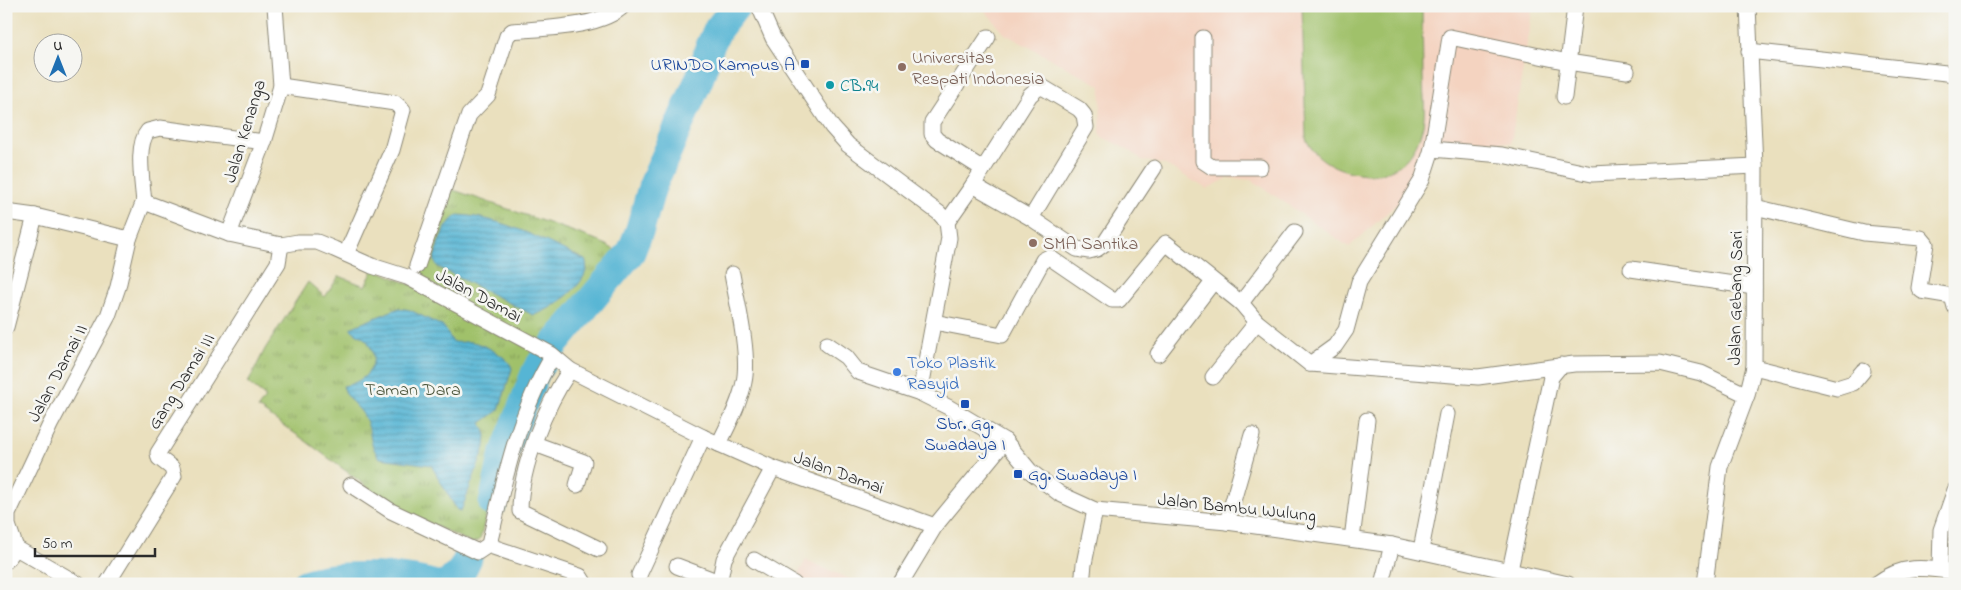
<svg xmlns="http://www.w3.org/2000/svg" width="1961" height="590" font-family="'Indie Flower',sans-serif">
<defs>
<pattern id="grass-tufts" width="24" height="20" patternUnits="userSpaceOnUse" patternTransform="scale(1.25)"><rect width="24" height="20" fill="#a0c16a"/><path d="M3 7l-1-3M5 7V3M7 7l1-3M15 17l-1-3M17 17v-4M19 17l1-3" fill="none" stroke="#839d57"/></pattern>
<pattern id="water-rules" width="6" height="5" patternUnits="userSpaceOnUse" patternTransform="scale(1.25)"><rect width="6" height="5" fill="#56b5d4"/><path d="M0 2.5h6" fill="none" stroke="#4793ac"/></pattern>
</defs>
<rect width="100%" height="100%" fill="#f6f6f2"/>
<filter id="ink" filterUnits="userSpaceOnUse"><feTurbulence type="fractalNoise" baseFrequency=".02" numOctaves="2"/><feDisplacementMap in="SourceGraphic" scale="10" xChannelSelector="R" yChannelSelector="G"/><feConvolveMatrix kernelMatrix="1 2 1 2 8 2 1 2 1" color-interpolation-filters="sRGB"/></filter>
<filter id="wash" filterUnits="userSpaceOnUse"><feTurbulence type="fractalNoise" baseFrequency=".0096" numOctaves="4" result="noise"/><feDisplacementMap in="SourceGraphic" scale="20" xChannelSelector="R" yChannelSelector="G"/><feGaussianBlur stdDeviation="1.12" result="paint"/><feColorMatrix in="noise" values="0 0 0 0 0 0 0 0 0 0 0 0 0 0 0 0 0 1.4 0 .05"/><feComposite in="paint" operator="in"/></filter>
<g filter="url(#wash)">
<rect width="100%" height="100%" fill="#eae0be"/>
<g fill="#f4d3c0">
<polygon points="981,6 1533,6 1511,143 1427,137 1413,182 1398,203 1349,247 1252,180 1228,178 1207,189 1166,165 1142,160 1129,150 1100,136 1101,86 1005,34"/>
<polygon points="806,560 854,581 853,584 778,584 782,576 794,581"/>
</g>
<polygon fill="url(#grass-tufts)" stroke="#66764a" points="445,187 597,240 624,255 536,363 502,449 480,540 472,543 393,506 303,439 258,408 266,397 248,383 265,349 308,282 325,297 339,276 365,286 374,269 411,285"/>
<path fill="#a0c16a" stroke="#66764a" d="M1302 6H1422C1422 29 1423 52 1423 75 1423 91 1426 110 1423 125 1415 160 1393 179 1358 173 1336 170 1315 159 1306 139Z"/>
<g fill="url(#water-rules)" stroke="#407080">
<path d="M458 215C503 217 546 242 585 260 596 279 550 312 533 315L438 267 434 261C436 246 445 222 458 215Z"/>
<path d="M399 308 410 310 444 327 452 341C458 344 464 341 471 342 482 343 511 358 512 369L499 410 481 423 486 435 485 447 461 511 457 510 431 465 380 458C367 442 373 434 365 418 359 405 349 404 343 386 363 383 381 367 370 346 366 336 356 335 350 328Z"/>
</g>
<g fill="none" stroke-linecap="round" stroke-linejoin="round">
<g stroke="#56b5d4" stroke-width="29">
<polyline points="493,503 503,457 536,371 553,346 631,252 640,229 652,187 700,77 710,46 718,29 736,6"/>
<path d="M305 584C334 573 402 575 432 584"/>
<polyline points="448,584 462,570 468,558"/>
</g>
</g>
</g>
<g filter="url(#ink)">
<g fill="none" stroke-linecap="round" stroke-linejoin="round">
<g stroke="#8a8674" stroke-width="17">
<g id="street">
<polyline points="759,6 773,38 832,127 848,145 939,213 947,222 949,238 920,393 948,407 1005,441 1030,471 1060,494 1095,510 1227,522 1392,545 1568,584"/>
<polyline points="1203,38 1203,161 1212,167 1260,167"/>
<polyline points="1749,51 1955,74"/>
<polyline points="281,86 395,103 403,110 392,150 346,254"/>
<polyline points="1564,97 1575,6"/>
<polyline points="1432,149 1502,155 1592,174 1755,166"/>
<polyline points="983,169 937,140 932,134 932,122 988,37"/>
<polyline points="973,185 1031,218 1077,249 1089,251 1097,249 1104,244 1154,168"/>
<path d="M144 204C143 184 135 146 148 131L160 128 264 142"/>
<polyline points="1755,207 1864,233 1921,238 1926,244 1919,288 1922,291 1952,296 1955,307"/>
<polyline points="6,212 35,216 129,239 142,206 147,203 229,234 281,245 298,242 317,242 334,249 372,266 407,277 551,354 570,370 703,437 773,468 935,526"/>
<polyline points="947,222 973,185 1030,95 1038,88 1044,88 1079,109 1084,115 1086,127 1031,218"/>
<polyline points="229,234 264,142 281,86 275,6"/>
<path d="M417 266 469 115 488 95 507 36 512 31C543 28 601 28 623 6"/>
<polyline points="1631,269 1754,287"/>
<polyline points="1241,303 1295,232"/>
<polyline points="934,322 1002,335 1043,260 1049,257 1112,300 1119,300 1166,243 1241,303 1257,322 1310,364 1478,377 1574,364 1660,363 1701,373 1747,395"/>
<polyline points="6,327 35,216"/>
<polyline points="827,344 846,357 858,372 920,393"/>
<polyline points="1158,354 1213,282"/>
<path d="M553 356C519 411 505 477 490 540L493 547 580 576 585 584"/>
<polyline points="1310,364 1335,346 1346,330 1359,282 1422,180 1432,149 1450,37 1568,62 1627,71"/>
<polyline points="1754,367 1837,388 1853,383 1863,371"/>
<path d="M570 370C546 405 520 467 520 511L599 549"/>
<polyline points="1213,377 1257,322"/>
<polyline points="535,444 584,462 577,485"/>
<path d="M719 444C728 425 740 403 744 382 750 354 737 302 732 274"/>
<polyline points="351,485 391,511 478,552 490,544"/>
<polyline points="1227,522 1252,435"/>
<polyline points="1352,539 1367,420"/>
<polyline points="16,548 8,525 8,514 50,425 108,316 118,287 129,239"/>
<polyline points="16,548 78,584"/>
<polyline points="1421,550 1447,414"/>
<polyline points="754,560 794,584"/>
<polyline points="6,561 16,548"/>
<polyline points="677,566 719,582"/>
<polyline points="1940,569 1941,530 1955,490"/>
<polyline points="1510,570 1551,377 1561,365"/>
<polyline points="639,575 703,437"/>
<polyline points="107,584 174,476 172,468 159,458 158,453 278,263 281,245"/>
<polyline points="719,584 724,559 773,468"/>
<polyline points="900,584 935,526 1005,441"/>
<polyline points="1082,584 1084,564 1095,510"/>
<polyline points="1382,584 1392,545"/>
<polyline points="1705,584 1720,467 1747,395 1754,367 1755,166 1748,6"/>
<path d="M1876 584C1902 564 1924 567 1955 572"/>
</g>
</g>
<use href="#street" stroke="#fff" stroke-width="15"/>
</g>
</g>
<g fill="#1a4fb4" stroke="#f6f6f2" stroke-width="2">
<rect x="800" y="59" width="10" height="10" rx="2.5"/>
<rect x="960" y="399" width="10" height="10" rx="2.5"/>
<rect x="1013" y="469" width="10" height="10" rx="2.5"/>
</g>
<g fill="#8d6e63" stroke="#f6f6f2" stroke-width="2">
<circle cx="902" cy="67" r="5"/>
<circle cx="1033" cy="243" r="5"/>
</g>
<circle fill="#0f9aa8" stroke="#f6f6f2" stroke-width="2" cx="830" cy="85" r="5"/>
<circle fill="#3f7fe0" stroke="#f6f6f2" stroke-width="2" cx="897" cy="372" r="5"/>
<g text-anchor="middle" stroke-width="5" stroke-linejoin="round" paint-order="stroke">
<g font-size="18" fill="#785e54" stroke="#f6f6f2" text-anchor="start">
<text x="912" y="63">Universitas<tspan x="912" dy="21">Respati Indonesia</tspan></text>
<text x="1043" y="249">SMA Santika</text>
</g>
<g font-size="18" fill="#164399" stroke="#f6f6f2" text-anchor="end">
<text x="795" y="70">URINDO Kampus A</text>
<text x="965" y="429" text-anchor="middle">Sbr. Gg.<tspan x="965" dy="21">Swadaya I</tspan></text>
<text x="1028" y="480" text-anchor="start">Gg. Swadaya I</text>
</g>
<g font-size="18" fill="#0d838f" stroke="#f6f6f2" text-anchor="start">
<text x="840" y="91">CB.94</text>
</g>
<g font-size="18" fill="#2b2b2b" stroke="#f6f6f2">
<text transform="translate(244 131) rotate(-73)" y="6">Jalan Kenanga</text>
<text transform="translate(479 295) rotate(28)" y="6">Jalan Damai</text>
<text transform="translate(1735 298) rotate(-89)" y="6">Jalan Gebang Sari</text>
<text transform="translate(57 373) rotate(-62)" y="6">Jalan Damai II</text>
<text transform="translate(181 381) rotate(-58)" y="6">Gang Damai III</text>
<text transform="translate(839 472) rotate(20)" y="6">Jalan Damai</text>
<text transform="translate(1237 507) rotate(6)" y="6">Jalan Bambu Wulung</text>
</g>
<g font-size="18" fill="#366cbe" stroke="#f6f6f2" text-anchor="start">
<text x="907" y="368">Toko Plastik<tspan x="907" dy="21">Rasyid</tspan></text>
</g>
<g font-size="18" fill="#4e583e" stroke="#f6f6f2">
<text x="413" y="395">Taman Dara</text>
</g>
</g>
<rect width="1961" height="590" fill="none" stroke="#f6f6f2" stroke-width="25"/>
<g transform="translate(58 58)"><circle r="24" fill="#f6f6f2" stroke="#a5a5a2"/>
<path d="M0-4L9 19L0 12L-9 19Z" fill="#1f6fb2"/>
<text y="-8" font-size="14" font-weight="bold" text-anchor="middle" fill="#2b2b2b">U</text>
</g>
<path d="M35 548v8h120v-8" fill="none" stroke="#2b2b2b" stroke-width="2.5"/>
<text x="42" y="548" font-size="15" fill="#2b2b2b" stroke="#f6f6f2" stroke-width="4" paint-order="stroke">50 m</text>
</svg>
